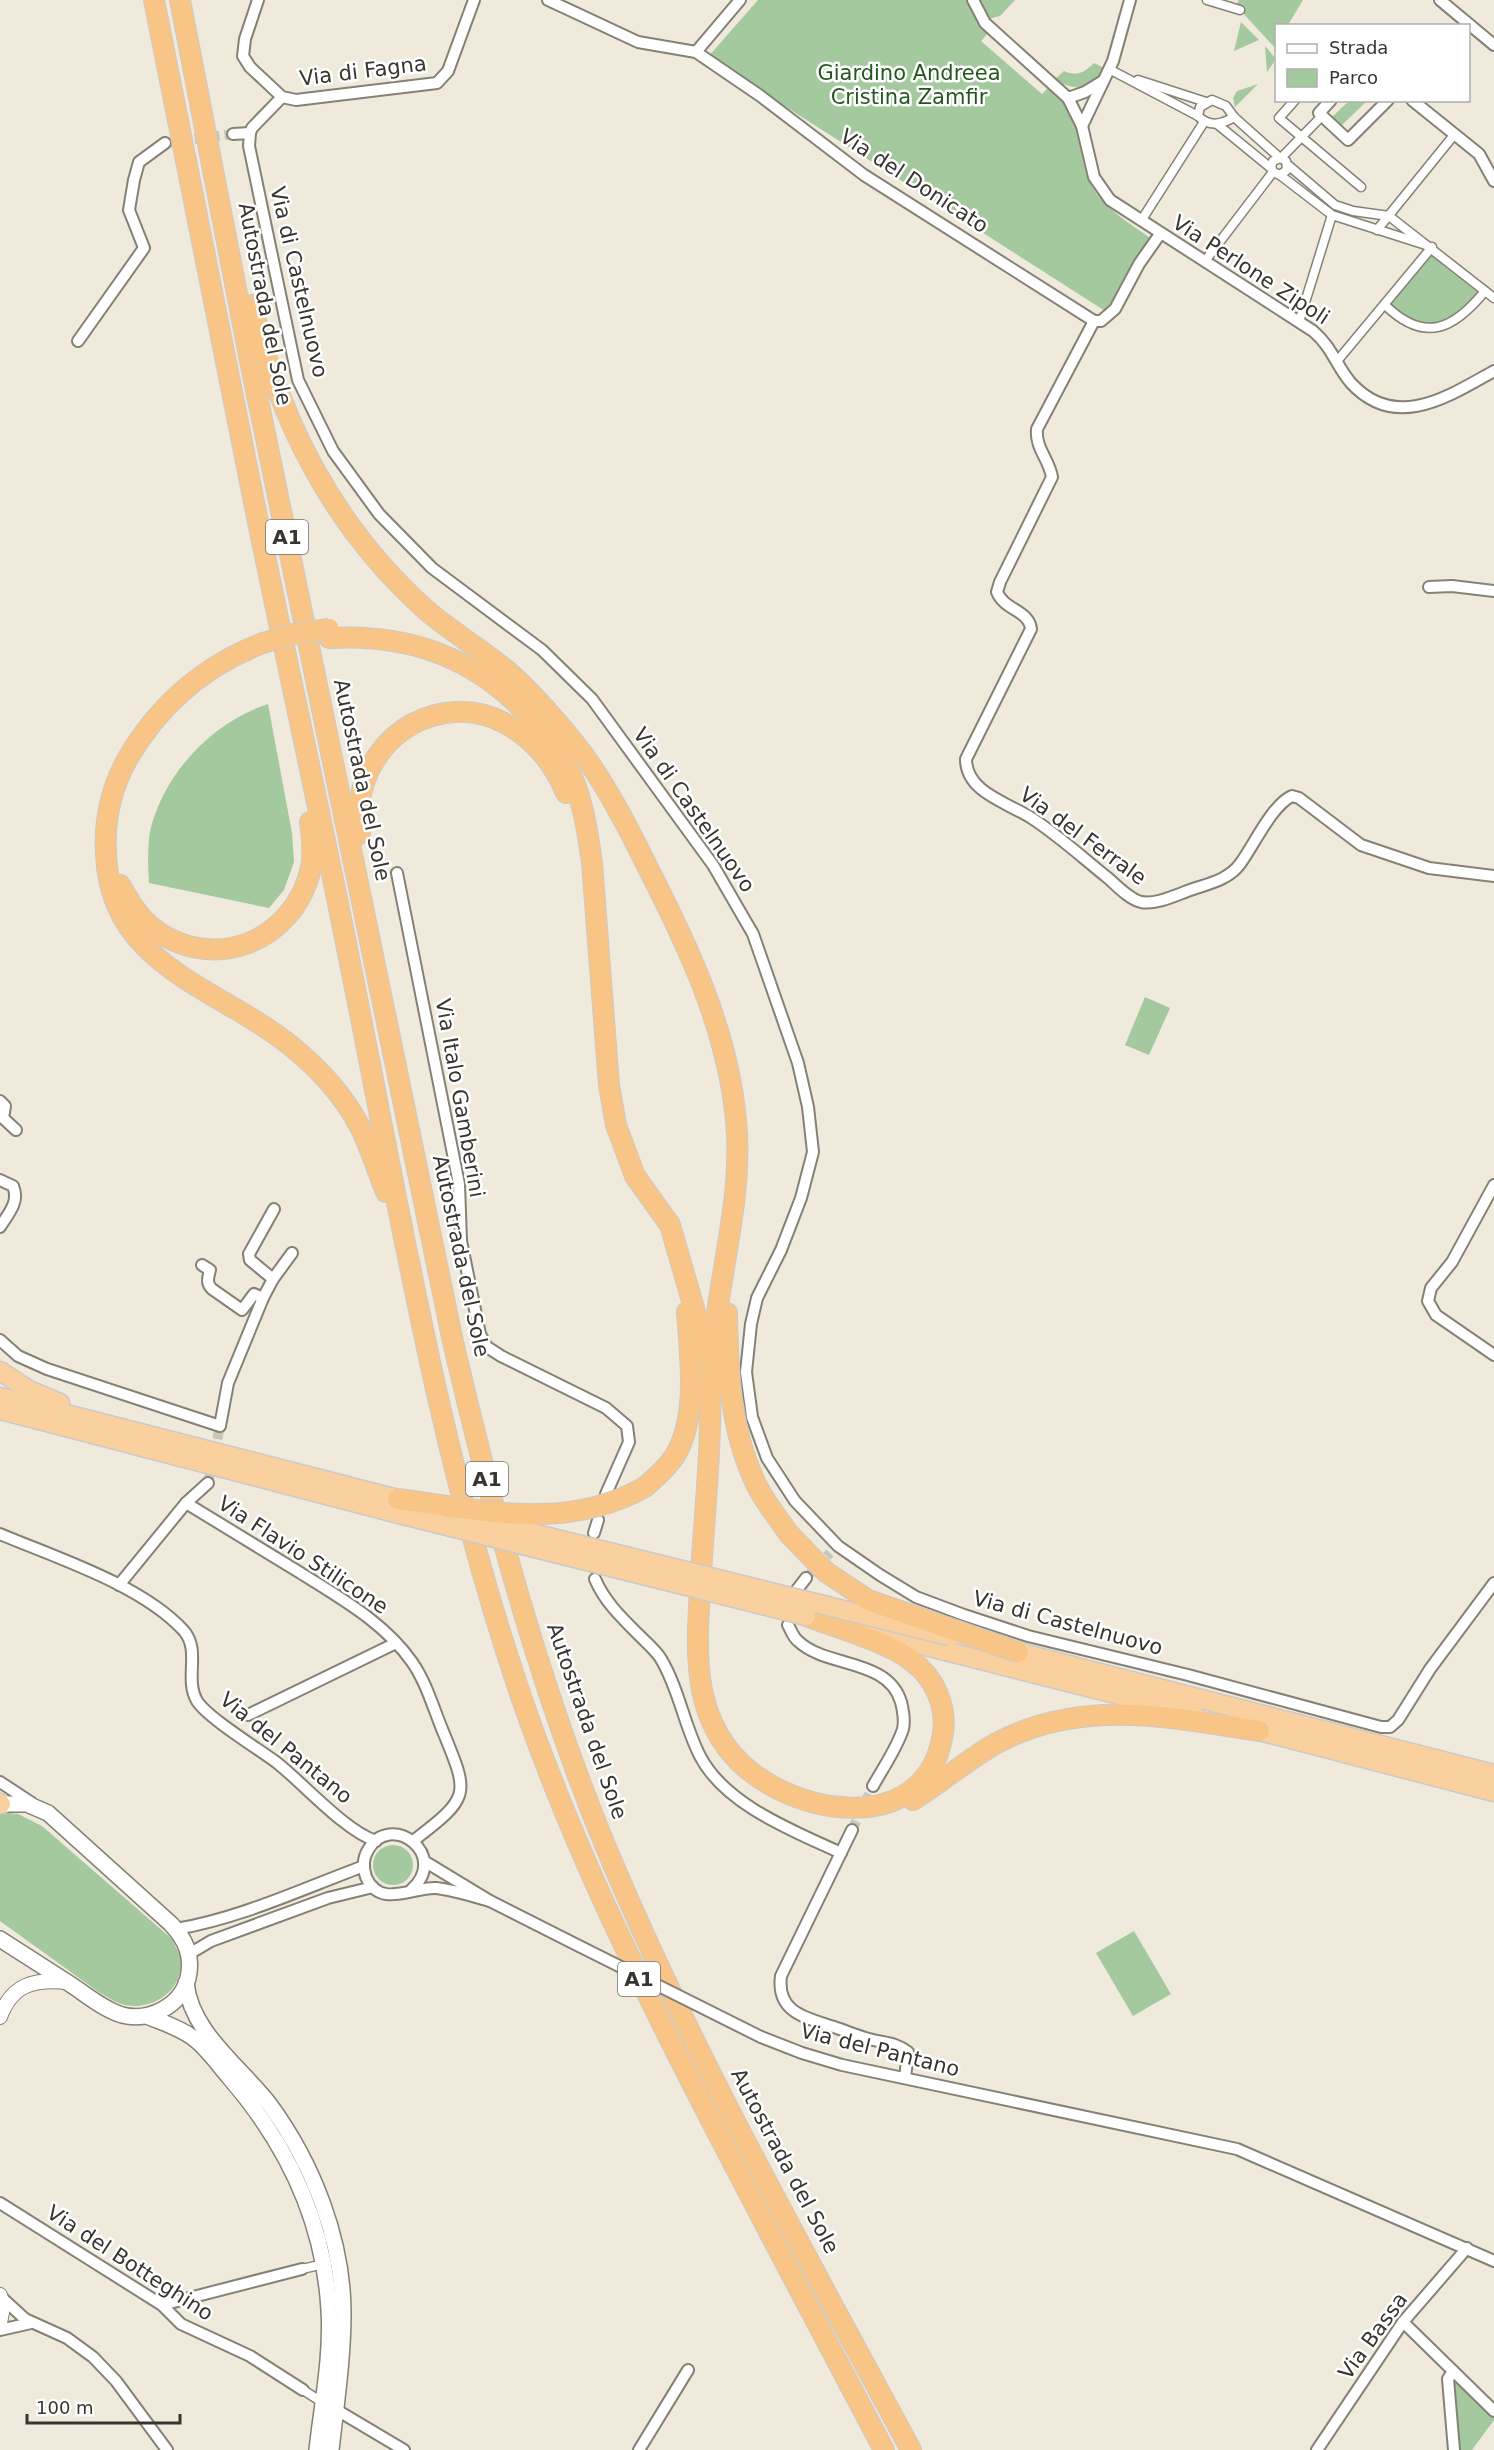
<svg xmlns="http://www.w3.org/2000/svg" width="1494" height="2450" font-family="'DejaVu Sans',sans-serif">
<rect width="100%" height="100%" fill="#f0eadc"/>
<g fill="#a4c99e">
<path d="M758 0H967L981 25 989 32 981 41 1042 94 1049 87C1085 121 1074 144 1091 184 1100 206 1134 226 1153 240L1105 311 708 57Z"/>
<polygon points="979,0 1015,0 1000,16 989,19"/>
<polygon points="1239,0 1303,0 1288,25 1276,26 1276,49 1240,10 1236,5"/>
<polygon points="1241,22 1259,40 1234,51"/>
<polygon points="1265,46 1276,59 1267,72"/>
<path d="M1094 63 1104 68C1092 88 1074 93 1055 79L1064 71C1077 77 1085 72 1094 63Z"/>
<polygon points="1258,84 1235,107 1233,98 1237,91"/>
<polygon points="1349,101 1367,101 1341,126 1332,117"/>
<path d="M1432 253 1480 293C1445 328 1433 337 1389 306Z"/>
<path d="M268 704 292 833 294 862 284 890 269 908 149 883C148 866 147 844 151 827 166 771 213 722 268 704Z"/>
<polygon points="1145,997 1170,1008 1149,1055 1125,1045"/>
<path d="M0 1812 18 1814 42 1826 172 1939C174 1944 178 1950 180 1956 186 1988 155 2011 125 2005 116 2003 108 1997 100 1993L0 1921Z"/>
<circle cx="393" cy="1865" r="20"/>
<polygon points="1134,1931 1171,1994 1133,2016 1096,1953"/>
<polygon points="1455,2378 1494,2414 1494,2420 1472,2450 1457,2450 1452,2380"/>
</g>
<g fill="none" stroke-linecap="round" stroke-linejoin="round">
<g stroke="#cbc6ba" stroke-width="10" stroke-dasharray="10 5" stroke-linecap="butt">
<polyline points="165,143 233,134"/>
<polyline points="208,1483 220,1426"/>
<polyline points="806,1578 830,1553"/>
<polyline points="852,1830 873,1786"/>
</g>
<g stroke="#868175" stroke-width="11">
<g id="pedestrian">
<polyline points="1207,0 1240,10"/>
<path d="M1109 69 1198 116C1209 127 1221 125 1234 117L1226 106 1212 100 1200 107 1198 116"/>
<polyline points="1138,80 1206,102"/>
<polyline points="1295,100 1279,118 1361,187"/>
<polyline points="1234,117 1280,158 1286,161 1287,170 1280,175 1273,172 1271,167 1273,161 1280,158"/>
<polyline points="1217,124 1272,169"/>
<polyline points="1281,158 1322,116"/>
<polyline points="1288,165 1335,205 1353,211 1389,216 1494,298"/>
<polyline points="1280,175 1332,215 1426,245"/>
<polyline points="1141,221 1204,122"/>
<polyline points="1377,230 1454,135"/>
<polyline points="1205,261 1273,172"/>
<path d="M1385 305C1425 344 1454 329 1485 291"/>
<polyline points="1299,322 1332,215"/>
<polyline points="1338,360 1432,247"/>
<polyline points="302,2269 324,2264"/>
<polyline points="303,2390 322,2402"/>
</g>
</g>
<g stroke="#868175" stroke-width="14">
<g id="minor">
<polyline points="258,0 245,39 243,56 250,67 282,97 296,100 437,83 448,71 474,0"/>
<polyline points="548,0 638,42 696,52 759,95 864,175 1094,321 1101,321 1115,309 1139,264 1160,234"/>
<path d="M973 0 985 23 1068 98 1082 126 1094 177 1110 200 1313 331C1333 348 1336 366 1351 383 1396 432 1449 396 1494 371"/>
<polyline points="1440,0 1494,45"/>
<polyline points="696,52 740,0"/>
<polyline points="282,97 252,128 250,133 249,146 298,380 333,451 379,514 432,568 542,650 592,699 713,865 753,934 798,1063 808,1107 813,1152 801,1198 781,1250 757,1298 751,1324 746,1372 752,1417 767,1458 795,1501 838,1546 880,1575 916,1597 964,1615 1028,1636 1188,1675 1381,1727 1390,1727 1398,1720 1430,1669 1494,1583"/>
<polyline points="1068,98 1085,92 1103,81"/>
<polyline points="1331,100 1319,113 1348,140 1388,100"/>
<polyline points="1412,100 1479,154 1494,181"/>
<polyline points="1082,126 1113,61 1130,0"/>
<polyline points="233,134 250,133"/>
<path d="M1094 321 1037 429C1035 448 1049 459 1052 477L1000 582 997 592C1004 610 1029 610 1031 629L966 759C966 793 1009 803 1033 819 1059 836 1083 858 1108 878 1117 886 1129 899 1141 902 1157 905 1178 894 1193 889 1211 883 1229 879 1240 864 1254 845 1272 805 1292 796L1299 798 1361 845 1429 868 1494 876"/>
<polyline points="78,341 144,248 129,210 134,180 139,162 165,143"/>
<polyline points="1429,587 1452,586 1494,591"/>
<polyline points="397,873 459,1184 461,1241 480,1334 487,1347 501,1356 606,1408 627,1426 629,1442 606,1494"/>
<polyline points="0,1101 5,1106 3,1118 16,1130"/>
<path d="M0 1180 13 1186C20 1202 8 1214 0 1227"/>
<polyline points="1494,1185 1452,1262 1431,1288 1428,1301 1436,1315 1494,1355"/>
<path d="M202 1265 210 1270C208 1278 206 1283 212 1289L242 1310 254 1294 263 1298"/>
<polyline points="273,1279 292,1253"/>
<polyline points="0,1340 18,1356 47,1369 220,1426 228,1383 263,1298 273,1279 250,1260 249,1254 274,1209"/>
<path d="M186 1503C224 1526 261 1549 299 1572 340 1598 384 1622 412 1662 426 1682 433 1707 442 1729 469 1795 472 1796 413 1841"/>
<polyline points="594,1533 598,1520"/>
<path d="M0 1534C57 1558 142 1585 184 1631 201 1651 184 1679 197 1701 208 1718 257 1748 276 1762 303 1783 345 1831 376 1841"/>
<path d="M595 1579C605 1603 624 1620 643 1639 649 1645 657 1652 661 1659 679 1689 684 1725 700 1756 725 1805 794 1831 841 1853"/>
<polyline points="119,1585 186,1503 208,1483"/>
<polyline points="796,1591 806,1578"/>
<path d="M788 1625C791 1630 793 1637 798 1641 826 1668 888 1658 901 1702 903 1710 905 1720 903 1729 897 1748 883 1768 873 1786"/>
<polyline points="248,1715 396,1643"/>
<polyline points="0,1782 32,1803"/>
<path d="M852 1830 781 1976C776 2013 807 2018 834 2027 846 2031 858 2036 869 2039 884 2043 895 2042 908 2052L905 2078"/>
<polyline points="424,1861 490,1901 579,1946"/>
<path d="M411 1890C451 1855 390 1810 368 1850 363 1858 363 1868 366 1877 380 1909 412 1887 436 1888 454 1890 472 1896 490 1901"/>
<path d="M176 1929C241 1918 302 1889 364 1866"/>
<polyline points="189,1954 211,1941 328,1898 373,1887"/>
<polyline points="761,2037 802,2053 842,2065 1237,2149 1494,2261"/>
<polyline points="0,2203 162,2305 181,2324 250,2356 303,2390"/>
<polyline points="1,2297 25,2319 67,2338 93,2357 116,2381 167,2450"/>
<polyline points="162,2305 302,2269"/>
<polyline points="1403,2322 1494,2411"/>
<polyline points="0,2330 31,2323"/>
<polyline points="1453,2371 1448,2379 1454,2450"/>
<polyline points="335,2409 404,2450"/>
<polyline points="639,2450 688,2370"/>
<polyline points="1317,2450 1403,2322 1467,2248"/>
</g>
</g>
<g stroke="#868175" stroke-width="16">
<g id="tertiary">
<path d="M0 2017C12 1984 34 1979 67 1982"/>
<polyline points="0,2295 3,2307 0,2323"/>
</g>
</g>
<g stroke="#868175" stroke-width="18">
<g id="secondary">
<path d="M0 1804H27L48 1813 171 1924C186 1940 193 1956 188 1978 181 2006 149 2022 122 2015 103 2009 87 1995 70 1984 47 1969 23 1954 0 1939"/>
<path d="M186 1983C191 2033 241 2067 270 2105 313 2164 343 2240 343 2313 343 2359 336 2405 331 2450"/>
<path d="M147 2016C161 2022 178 2027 192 2037 206 2047 217 2063 229 2077 287 2144 324 2220 329 2310 332 2356 322 2404 317 2450"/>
</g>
</g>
<g stroke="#cbcac9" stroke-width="21">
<g id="trunk">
<polyline points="0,1371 29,1390 60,1403"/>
<polyline points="0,1397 398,1499"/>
<polyline points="0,1410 399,1514"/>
<polyline points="866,1631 1194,1714"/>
<polyline points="1018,1652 1494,1774"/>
<polyline points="1244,1727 1494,1792"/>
<polyline points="0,1803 1,1804"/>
</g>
</g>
<g stroke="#cbcac9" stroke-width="22">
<g id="motorway">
<path d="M154 0C188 169 221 338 255 507 286 660 320 811 350 963 400 1211 441 1466 524 1705 571 1840 633 1968 698 2095 759 2214 822 2332 884 2450"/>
<path d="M180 0 251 366 453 1342C493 1512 538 1683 605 1845 692 2054 804 2251 911 2450"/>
<path d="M252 305C280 423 334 527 425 609 449 630 476 646 500 665 527 686 565 730 585 757 609 790 629 829 647 866 688 946 728 1030 736 1121 743 1190 723 1259 715 1328 710 1369 711 1412 709 1453 706 1512 700 1571 698 1630 697 1673 701 1714 728 1749 780 1817 927 1843 943 1733 947 1706 934 1677 912 1661 886 1641 837 1628 806 1616"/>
<path d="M329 638C410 633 477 658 532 719 548 737 563 757 573 779 584 806 588 835 592 863L609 1085 616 1125 635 1176 670 1225 703 1339 705 1356"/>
<path d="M263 643C205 665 159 705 128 758 111 788 104 820 106 854 110 967 219 987 291 1046 317 1067 343 1095 359 1125 370 1146 377 1170 386 1192"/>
<path d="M360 834C350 775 392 716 454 712 505 709 548 748 566 793"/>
<path d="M120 885C129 900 137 915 150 926 211 975 294 943 311 868 314 853 312 837 310 822"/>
<path d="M727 1313C728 1372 730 1430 756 1484 764 1501 778 1518 789 1534"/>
<path d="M645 1487C655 1478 666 1469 674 1457 699 1419 690 1355 687 1312"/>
<path d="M913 1800C942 1782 968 1759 997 1743 1081 1698 1170 1717 1259 1731"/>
</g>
</g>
<use href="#pedestrian" stroke="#fff" stroke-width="8"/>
<use href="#minor" stroke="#fff" stroke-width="10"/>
<use href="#tertiary" stroke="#fff" stroke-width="14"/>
<use href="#secondary" stroke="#fff" stroke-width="15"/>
<use href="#trunk" stroke="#fad09e" stroke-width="18"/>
<use href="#motorway" stroke="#f9c586" stroke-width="20"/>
<g stroke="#868175" stroke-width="14" stroke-linecap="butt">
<polyline id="minor-bridge" points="579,1946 761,2037"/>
</g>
<g stroke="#cbcac9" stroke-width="21" stroke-linecap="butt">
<g id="trunk-bridge">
<polyline points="399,1514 806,1616"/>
<polyline points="460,1515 949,1636"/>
</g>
</g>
<g stroke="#cbcac9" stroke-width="22" stroke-linecap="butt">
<g id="motorway-bridge">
<polyline points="263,643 293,634 329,629"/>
<path d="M398 1499C484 1510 565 1532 645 1487"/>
<polyline points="789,1534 826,1572 868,1600 1018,1652"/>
</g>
</g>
<use href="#minor-bridge" stroke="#fff" stroke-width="10"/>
<use href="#trunk-bridge" stroke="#fad09e" stroke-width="18"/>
<use href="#motorway-bridge" stroke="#f9c586" stroke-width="20"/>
</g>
<g text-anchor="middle" stroke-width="5" stroke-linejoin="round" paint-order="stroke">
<g fill="#fff" stroke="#74726e" stroke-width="1.5">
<rect x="266" y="520" width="42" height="34" rx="4.5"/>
<rect x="466" y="1462" width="42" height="34" rx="4.5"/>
<rect x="618" y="1962" width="42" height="34" rx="4.5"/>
</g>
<g font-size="20" font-weight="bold" fill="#383530">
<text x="287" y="544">A1</text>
<text x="487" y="1486">A1</text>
<text x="639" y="1986">A1</text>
</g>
<g font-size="21" fill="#383530" stroke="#fff">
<text transform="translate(363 71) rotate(-7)" y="7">Via di Fagna</text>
<text transform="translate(914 181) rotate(33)" y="7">Via del Donicato</text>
<text transform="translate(1251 270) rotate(33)" y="7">Via Perlone Zipoli</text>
<text transform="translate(299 282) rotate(77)" y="7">Via di Castelnuovo</text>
<text transform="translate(265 304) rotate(79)" y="7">Autostrada del Sole</text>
<text transform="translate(362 780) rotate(78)" y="7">Autostrada del Sole</text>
<text transform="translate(694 810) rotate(55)" y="7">Via di Castelnuovo</text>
<text transform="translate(1083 836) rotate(36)" y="7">Via del Ferrale</text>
<text transform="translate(460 1098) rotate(80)" y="7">Via Italo Gamberini</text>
<text transform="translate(461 1256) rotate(78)" y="7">Autostrada del Sole</text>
<text transform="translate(303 1555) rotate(33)" y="7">Via Flavio Stilicone</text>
<text transform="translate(1068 1623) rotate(15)" y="7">Via di Castelnuovo</text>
<text transform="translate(587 1721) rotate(71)" y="7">Autostrada del Sole</text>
<text transform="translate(286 1748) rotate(39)" y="7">Via del Pantano</text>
<text transform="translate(880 2050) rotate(14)" y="7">Via del Pantano</text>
<text transform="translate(785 2161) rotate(62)" y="7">Autostrada del Sole</text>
<text transform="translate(130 2263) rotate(33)" y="7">Via del Botteghino</text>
<text transform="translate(1373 2336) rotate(-54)" y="7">Via Bassa</text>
</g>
<g font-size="21" fill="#25581e" stroke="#fff">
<text x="909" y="80">Giardino Andreea<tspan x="909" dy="24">Cristina Zamfir</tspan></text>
</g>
</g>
<rect x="1275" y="24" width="195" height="78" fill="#ffffff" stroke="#afaeac" stroke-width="1.5"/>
<rect x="1287" y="44" width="30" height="9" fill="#ffffff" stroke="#afaeac" stroke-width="1.5"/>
<text x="1329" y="54" font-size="18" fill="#383530">Strada</text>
<rect x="1287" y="69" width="30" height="18" fill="#a4c99e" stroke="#afaeac" stroke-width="1.5"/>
<text x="1329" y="84" font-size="18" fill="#383530">Parco</text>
<path d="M27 2414v9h153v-9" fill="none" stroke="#383530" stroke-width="3"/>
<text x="36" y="2414" font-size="18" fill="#383530" stroke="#ffffff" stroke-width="4.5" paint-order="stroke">100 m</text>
</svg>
